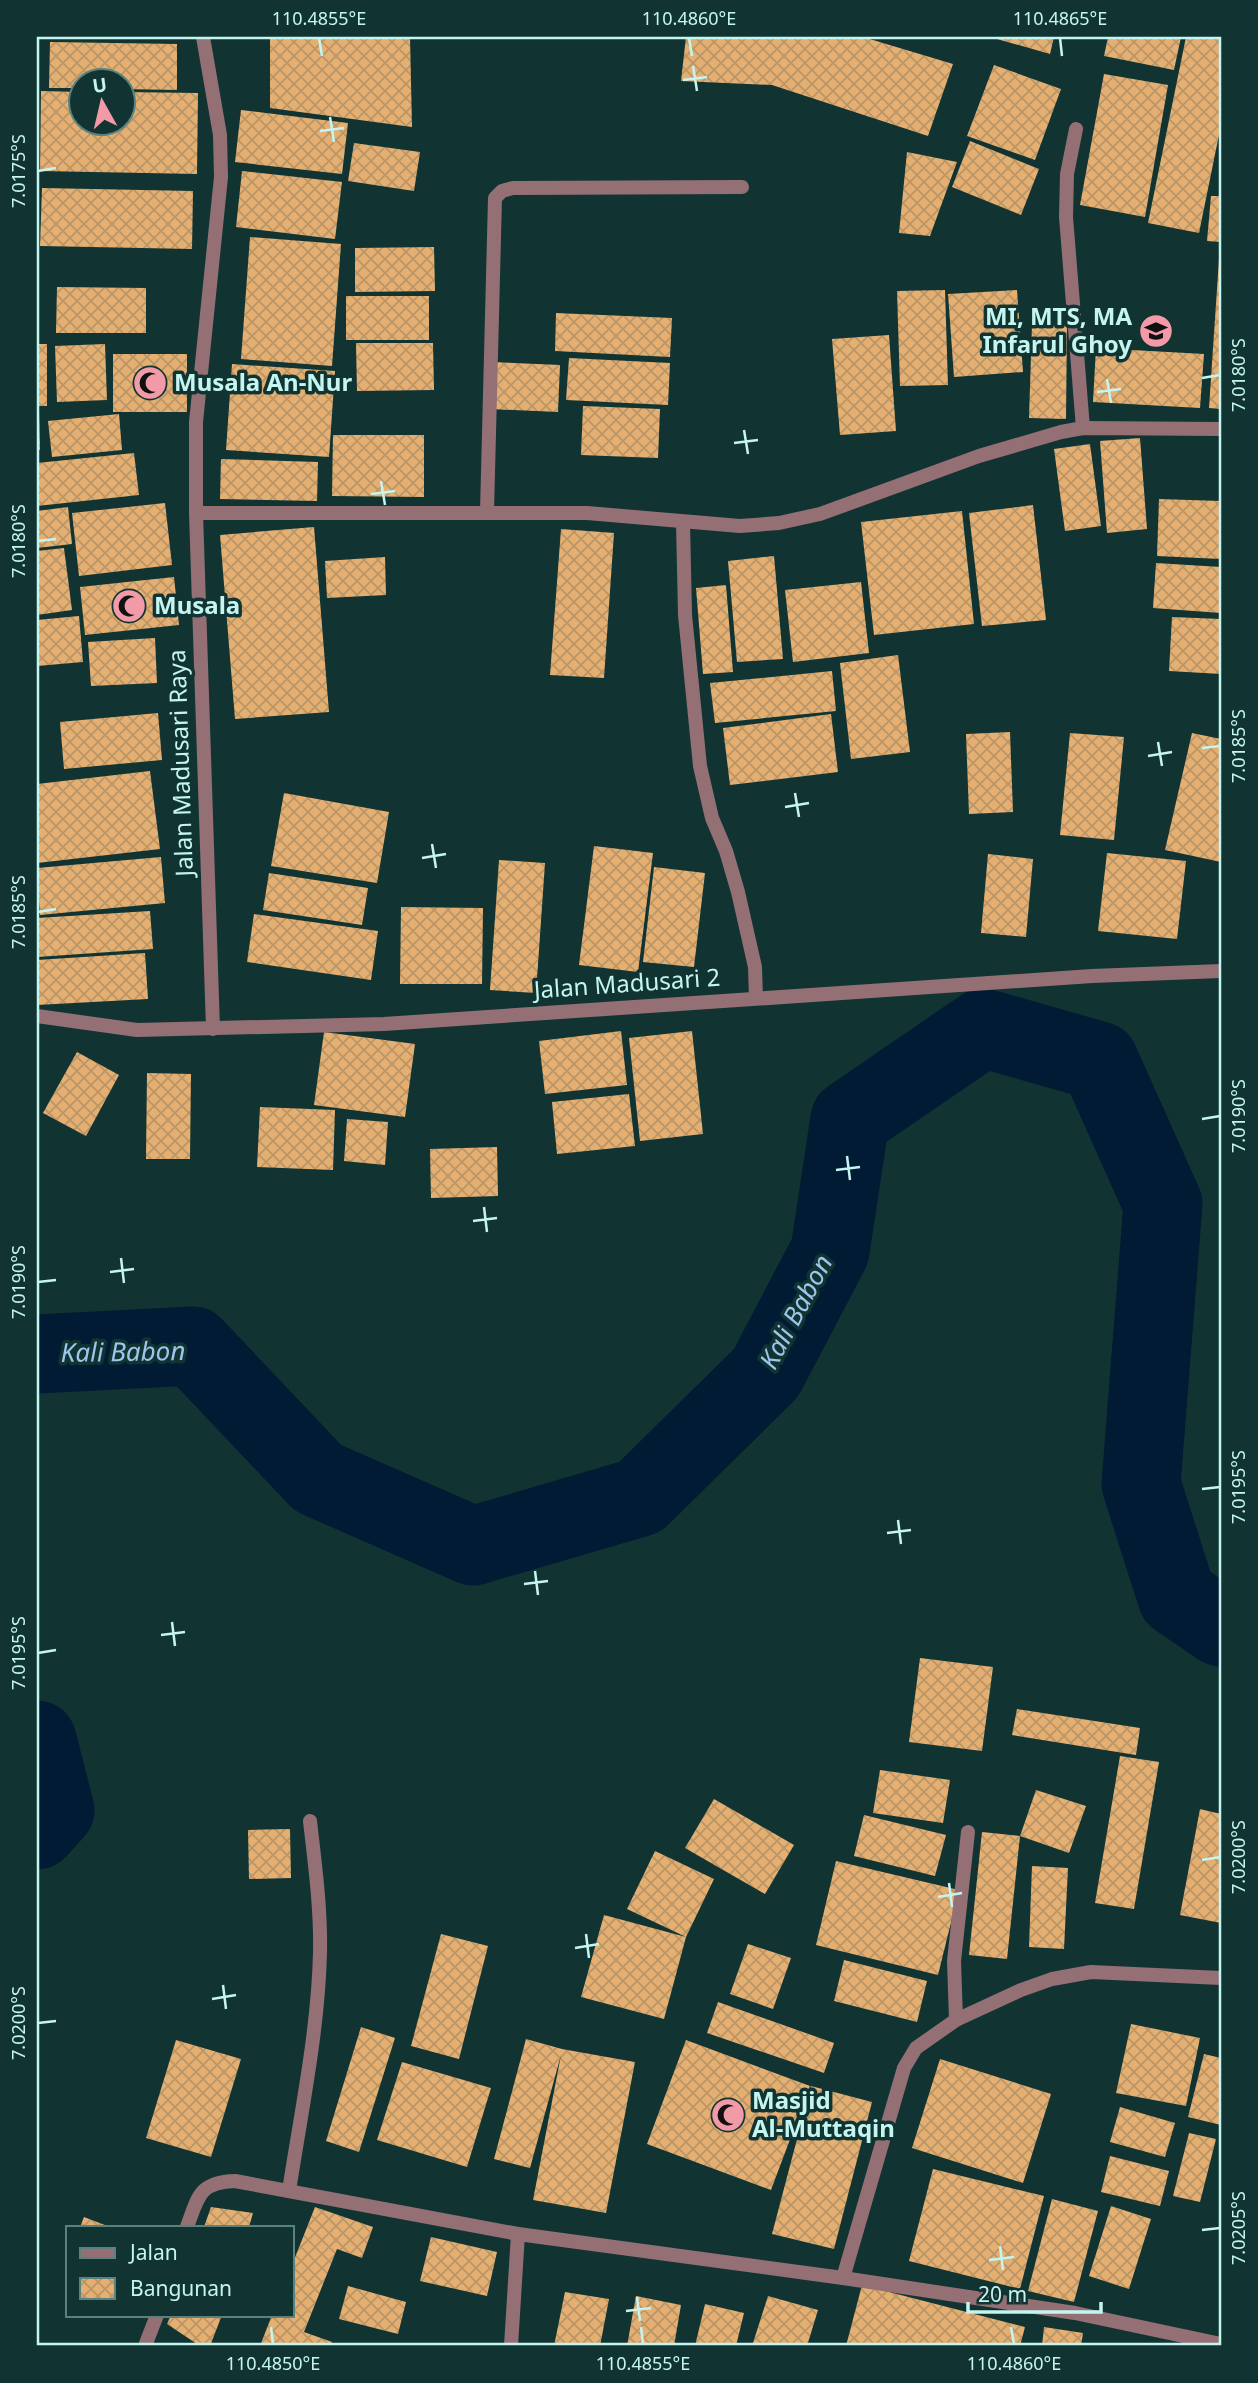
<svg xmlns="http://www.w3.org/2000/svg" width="1258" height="2383" font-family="'Noto Sans',sans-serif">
<defs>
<pattern id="building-cross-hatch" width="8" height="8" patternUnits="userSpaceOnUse" patternTransform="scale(1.75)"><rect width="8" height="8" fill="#e5af71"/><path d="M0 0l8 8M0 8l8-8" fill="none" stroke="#ba9667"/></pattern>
</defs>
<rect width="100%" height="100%" fill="#113432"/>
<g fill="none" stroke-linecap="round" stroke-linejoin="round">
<g stroke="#011b34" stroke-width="79">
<polyline points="37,1354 193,1346 318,1478 473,1546 640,1497 766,1373 830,1251 850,1119 983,1028 1099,1061 1163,1204 1141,1484 1177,1597 1221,1627"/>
<polyline points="37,1740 55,1810 37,1830"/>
</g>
</g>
<g fill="url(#building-cross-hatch)">
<polygon points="270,37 410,37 412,127 270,108"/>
<polygon points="686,37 863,37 953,64 928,136 772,85 681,81"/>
<polygon points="990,37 1054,37 1050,54"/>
<polygon points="1108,37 1181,37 1174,70 1104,56"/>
<polygon points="1186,37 1221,37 1221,125 1199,233 1148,223"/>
<polygon points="50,42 177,44 177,90 122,89 122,80 80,80 80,88 49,88"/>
<polygon points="994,65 1061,89 1035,160 967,136"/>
<polygon points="1104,74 1168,85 1145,217 1080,205"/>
<polygon points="41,91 80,92 80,122 122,122 122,92 198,93 197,174 40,171"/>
<polygon points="241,110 348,123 342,174 235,162"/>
<polygon points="970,141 1039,169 1021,215 952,187"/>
<polygon points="354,143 420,152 414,191 348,181"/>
<polygon points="907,152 957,162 930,236 899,233"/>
<polygon points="242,171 342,182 335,239 236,227"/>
<polygon points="42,188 193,191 192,249 40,246"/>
<polygon points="1211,196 1221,196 1221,242 1207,241"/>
<polygon points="250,237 341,244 332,366 241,359"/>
<polygon points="434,247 435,291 355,292 355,248"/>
<polygon points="1219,259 1221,259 1221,409 1209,408"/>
<polygon points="57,287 146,288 146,333 56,333"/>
<polygon points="945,290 948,385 900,386 897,291"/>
<polygon points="1017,290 1023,372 954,377 948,294"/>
<rect x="346" y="296" width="83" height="44"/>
<polygon points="556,313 672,318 670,357 555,351"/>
<polygon points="1032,325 1067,325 1066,419 1029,418"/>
<polygon points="889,335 896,431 840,435 832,339"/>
<polygon points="356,343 433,343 434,390 357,391"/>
<rect x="37" y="344" width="10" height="62"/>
<polygon points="105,344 107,400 57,402 55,346"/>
<polygon points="1096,348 1204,354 1200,408 1093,402"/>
<rect x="113" y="354" width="74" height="58"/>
<polygon points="569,358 670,363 668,405 566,400"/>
<polygon points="492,362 560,365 558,412 490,409"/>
<polygon points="232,364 335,371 329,457 226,450"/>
<polygon points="583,406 660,409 658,458 581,455"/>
<polygon points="37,411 39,411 40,450 37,450"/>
<polygon points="119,414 122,450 52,457 48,421"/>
<polygon points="333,435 424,435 424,497 332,496"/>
<polygon points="1140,438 1147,529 1107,533 1100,441"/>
<polygon points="1090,444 1101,526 1065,531 1054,449"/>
<polygon points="134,453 139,495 37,506 37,463"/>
<polygon points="221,459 318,462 317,501 220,499"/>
<polygon points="1159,499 1221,501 1221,559 1157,556"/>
<polygon points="165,503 172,565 79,576 72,513"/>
<polygon points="1033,505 1046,620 982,626 969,513"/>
<polygon points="68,507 72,544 37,548 37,511"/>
<polygon points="962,511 974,624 874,635 861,522"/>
<polygon points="314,527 329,712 235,719 220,535"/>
<polygon points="561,529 614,533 604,678 550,675"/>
<polygon points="64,548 72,610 37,615 37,551"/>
<polygon points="774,556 783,659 737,662 728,561"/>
<polygon points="385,557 386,595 327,598 325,561"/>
<polygon points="1156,563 1221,567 1221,613 1153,608"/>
<polygon points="174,577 179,625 85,635 80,587"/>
<polygon points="861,582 869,653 793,662 785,590"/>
<polygon points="726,585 733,672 703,674 696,588"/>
<polygon points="79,616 83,662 37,666 37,620"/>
<polygon points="1172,617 1221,619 1221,674 1169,671"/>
<polygon points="155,638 157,683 91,686 88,642"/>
<polygon points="898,655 910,752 851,759 840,663"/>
<polygon points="832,671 836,711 715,723 710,683"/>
<polygon points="158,713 162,760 64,769 60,722"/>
<polygon points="831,714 838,772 730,785 723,728"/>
<polygon points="1010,732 1013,812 969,814 966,734"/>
<polygon points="1070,733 1124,737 1114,840 1060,835"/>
<polygon points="1192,733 1221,739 1221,862 1165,850"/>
<polygon points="150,771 160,849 37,863 37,784"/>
<polygon points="284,793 389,812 377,883 271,866"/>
<polygon points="594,846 653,853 638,972 579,965"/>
<polygon points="1107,853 1186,861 1177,939 1098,931"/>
<polygon points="988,854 1033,859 1026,937 981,933"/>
<polygon points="161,857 165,903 40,915 37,868"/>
<polygon points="499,860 545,863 536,993 490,990"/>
<polygon points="654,867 705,873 694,967 643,962"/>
<polygon points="269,873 368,888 362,925 263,910"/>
<polygon points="401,907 483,908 482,984 400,984"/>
<polygon points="150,911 153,949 37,957 37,918"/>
<polygon points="254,914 378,931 371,980 247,962"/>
<polygon points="145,953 148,999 37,1005 37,960"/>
<polygon points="621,1031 627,1085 545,1094 539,1041"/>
<polygon points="692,1031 703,1134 640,1141 629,1038"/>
<polygon points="324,1032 415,1044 405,1117 314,1105"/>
<polygon points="77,1052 119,1075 86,1136 43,1113"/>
<polygon points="147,1073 191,1074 190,1159 146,1159"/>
<polygon points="629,1094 635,1146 557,1154 552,1102"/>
<polygon points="260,1107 335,1110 333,1170 257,1167"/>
<polygon points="347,1119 388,1122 385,1165 344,1161"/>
<polygon points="497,1147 498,1196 431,1198 430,1149"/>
<polygon points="920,1658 993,1667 982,1751 909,1742"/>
<polygon points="1017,1709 1140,1728 1136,1755 1012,1735"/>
<polygon points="1120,1756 1159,1762 1134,1909 1095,1903"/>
<polygon points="880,1770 950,1780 943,1823 873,1813"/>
<polygon points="1036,1790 1086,1806 1069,1853 1020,1836"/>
<polygon points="714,1799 794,1845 765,1894 685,1848"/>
<polygon points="1200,1809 1221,1814 1221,1923 1180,1915"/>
<polygon points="864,1815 946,1835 935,1876 854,1856"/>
<polygon points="290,1829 291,1878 249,1879 248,1830"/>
<polygon points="982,1832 1020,1836 1007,1959 969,1955"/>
<polygon points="655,1851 714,1879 686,1937 664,2019 581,1997 604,1915 686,1937 627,1909"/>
<polygon points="836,1861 959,1890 938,1975 816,1945"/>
<polygon points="1032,1866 1068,1868 1064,1949 1029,1947"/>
<polygon points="441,1934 488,1946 459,2059 411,2046"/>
<polygon points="748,1944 791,1958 773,2009 730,1994"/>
<polygon points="844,1960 927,1981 917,2022 834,2001"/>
<polygon points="718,2002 834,2043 824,2073 707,2033"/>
<polygon points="1131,2024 1200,2038 1186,2106 1116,2093"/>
<polygon points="361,2027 395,2038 359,2152 326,2141"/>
<polygon points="526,2039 562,2049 635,2062 606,2213 533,2200 561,2055 530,2168 494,2159"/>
<polygon points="176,2040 241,2059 211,2157 146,2138"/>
<polygon points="686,2040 810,2086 771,2190 647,2144"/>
<polygon points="1204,2054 1221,2058 1221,2125 1188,2117"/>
<polygon points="940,2059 1051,2094 1023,2183 912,2148"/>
<polygon points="402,2062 491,2088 467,2167 377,2140"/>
<polygon points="811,2086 872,2102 834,2249 772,2234"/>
<polygon points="1120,2107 1175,2123 1165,2157 1110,2142"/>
<polygon points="1189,2133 1216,2139 1200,2202 1173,2196"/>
<polygon points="1110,2156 1169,2171 1160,2206 1101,2192"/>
<polygon points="933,2169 1044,2196 1020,2289 909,2261"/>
<polygon points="1052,2199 1098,2211 1074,2302 1028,2291"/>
<polygon points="1111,2206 1151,2219 1129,2289 1089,2276"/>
<polygon points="211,2207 253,2213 249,2227 204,2227"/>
<polygon points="315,2207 373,2227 362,2258 337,2249 304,2332 332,2342 331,2346 260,2346 272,2315 292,2315 292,2265"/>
<polygon points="84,2217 110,2227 80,2227"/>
<polygon points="431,2237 497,2252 487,2296 420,2281"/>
<polygon points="862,2285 1025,2327 1020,2346 846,2346"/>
<polygon points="348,2286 406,2302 398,2334 339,2319"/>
<polygon points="565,2292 609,2299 600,2346 554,2346"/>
<polygon points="636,2296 681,2305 674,2346 627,2346"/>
<polygon points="768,2296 818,2310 807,2346 752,2346"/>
<polygon points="705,2304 744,2313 736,2346 695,2346"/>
<polygon points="171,2315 222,2315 210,2346 200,2346 167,2324"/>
<polygon points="1044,2327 1083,2333 1081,2346 1042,2346"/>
</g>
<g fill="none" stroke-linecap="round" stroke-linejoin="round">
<g stroke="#947075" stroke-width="14">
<polyline points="203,37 220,135 221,177 196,422 196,513 213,1029"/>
<polyline points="1076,129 1067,174 1066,217 1083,428"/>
<polyline points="487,512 495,198 502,191 513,188 742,187"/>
<polyline points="196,513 587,513 740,526 779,523 820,514 979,456 1061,432 1083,428 1221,429"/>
<polyline points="683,522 685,615 700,766 712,818 726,851 738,892 755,967 756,998"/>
<polyline points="37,1016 137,1030 384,1024 1092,976 1221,971"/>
<polyline points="956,2020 954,1961 968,1832"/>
<path d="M289 2191C301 2112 318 2033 320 1953 321 1909 315 1865 310 1821"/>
<path d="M187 2227C198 2197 199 2182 235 2181L518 2234 843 2278 1075 2313 1221 2344"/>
<polyline points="843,2278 904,2068 916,2048 956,2020 1021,1990 1052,1979 1091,1972 1221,1978"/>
<polyline points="145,2346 157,2315"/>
<polyline points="511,2346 518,2234"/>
</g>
</g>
<path fill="none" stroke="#c4f5f0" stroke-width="2.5" d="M319 38 322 56M689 38 692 56M1060 38 1062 56M693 66 697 91M683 80 707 77M330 117 334 142M320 131 344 128M38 171 56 168M1202 378 1220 375M1107 379 1111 403M1097 392 1121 389M744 430 748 454M734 443 758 440M381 481 385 505M371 494 395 491M38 541 56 539M1158 742 1162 766M1202 748 1220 746M1148 756 1172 752M795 793 799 817M785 807 809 803M432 844 436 868M422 858 446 854M38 912 56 909M1202 1119 1220 1116M847 1156 850 1180M836 1170 860 1167M484 1207 487 1232M473 1221 497 1218M121 1258 124 1283M110 1272 134 1269M38 1282 56 1280M1202 1489 1220 1487M898 1520 901 1544M887 1533 911 1530M535 1571 538 1595M524 1584 548 1581M172 1622 175 1646M161 1635 185 1632M38 1653 56 1650M1202 1860 1220 1857M949 1883 952 1907M938 1897 962 1893M586 1934 589 1958M575 1948 599 1944M223 1985 226 2009M212 1999 236 1995M38 2023 56 2021M1202 2230 1220 2228M1000 2246 1003 2270M989 2260 1014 2257M637 2297 640 2321M626 2311 651 2308M271 2327 273 2344M641 2327 643 2344M1011 2327 1014 2344"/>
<defs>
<g id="school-disc" transform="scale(1.75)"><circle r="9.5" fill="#f39aa9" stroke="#113432"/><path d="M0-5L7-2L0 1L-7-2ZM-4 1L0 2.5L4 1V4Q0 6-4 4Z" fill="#111"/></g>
<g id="mosque-disc" transform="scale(1.75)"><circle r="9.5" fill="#f39aa9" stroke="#113432"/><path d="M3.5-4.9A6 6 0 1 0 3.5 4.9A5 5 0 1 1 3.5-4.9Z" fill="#111"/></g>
</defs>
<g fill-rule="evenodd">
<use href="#school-disc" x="1156" y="331"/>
<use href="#mosque-disc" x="150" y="383"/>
<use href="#mosque-disc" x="129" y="606"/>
<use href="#mosque-disc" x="728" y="2115"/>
</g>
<g text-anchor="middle" stroke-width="7" stroke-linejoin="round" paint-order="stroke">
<g font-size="24" font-weight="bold" fill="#c4f5f0" stroke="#113432" text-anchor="start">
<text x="1132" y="325" text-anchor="end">MI, MTS, MA<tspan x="1132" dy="28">Infarul Ghoy</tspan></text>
<text x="174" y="391">Musala An-Nur</text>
<text x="154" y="614">Musala</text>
<text x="752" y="2109">Masjid<tspan x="752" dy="28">Al-Muttaqin</tspan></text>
</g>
<g font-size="24" fill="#c4f5f0" stroke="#113432">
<text transform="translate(181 763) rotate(-92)" y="8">Jalan Madusari Raya</text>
<text transform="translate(627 984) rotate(-4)" y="8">Jalan Madusari 2</text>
</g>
<g font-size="26" font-style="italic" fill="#9ec5ec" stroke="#113432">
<text transform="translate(796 1312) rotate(-62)" y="9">Kali Babon</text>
<text transform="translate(123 1352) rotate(-1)" y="9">Kali Babon</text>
</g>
</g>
<rect width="1258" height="2383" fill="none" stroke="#113432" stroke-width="77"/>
<rect x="66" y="2226" width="228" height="91" fill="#113432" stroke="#59817e" stroke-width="2"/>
<rect x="80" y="2248" width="35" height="10" fill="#947075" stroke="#59817e" stroke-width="2"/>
<text x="130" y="2260" font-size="21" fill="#c4f5f0">Jalan</text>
<rect x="80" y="2278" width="35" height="21" fill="url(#building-cross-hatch)" stroke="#59817e" stroke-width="2"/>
<text x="130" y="2296" font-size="21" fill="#c4f5f0">Bangunan</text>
<g transform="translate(102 102) rotate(352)"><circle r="33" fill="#113432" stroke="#59817e" stroke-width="2"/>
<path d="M0-5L12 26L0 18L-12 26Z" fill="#f39aa9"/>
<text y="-10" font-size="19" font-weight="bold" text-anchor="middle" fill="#c4f5f0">U</text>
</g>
<path d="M968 2302v10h133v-10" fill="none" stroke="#c4f5f0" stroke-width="3.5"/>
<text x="978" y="2302" font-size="21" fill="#c4f5f0" stroke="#113432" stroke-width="5" paint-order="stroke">20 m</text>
<rect x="38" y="38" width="1182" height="2306" fill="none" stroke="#c4f5f0" stroke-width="2.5"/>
<g font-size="18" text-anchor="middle" fill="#c4f5f0">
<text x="319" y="25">110.4855°E</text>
<text x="689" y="25">110.4860°E</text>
<text x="1060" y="25">110.4865°E</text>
<text transform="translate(19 171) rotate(-90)" y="6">7.0175°S</text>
<text transform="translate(1239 375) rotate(-90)" y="6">7.0180°S</text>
<text transform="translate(19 541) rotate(-90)" y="6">7.0180°S</text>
<text transform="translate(1239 746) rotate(-90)" y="6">7.0185°S</text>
<text transform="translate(19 912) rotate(-90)" y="6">7.0185°S</text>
<text transform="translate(1239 1116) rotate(-90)" y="6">7.0190°S</text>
<text transform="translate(19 1282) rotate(-90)" y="6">7.0190°S</text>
<text transform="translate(1239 1487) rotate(-90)" y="6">7.0195°S</text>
<text transform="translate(19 1653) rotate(-90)" y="6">7.0195°S</text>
<text transform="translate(1239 1857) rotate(-90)" y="6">7.0200°S</text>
<text transform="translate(19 2023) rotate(-90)" y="6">7.0200°S</text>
<text transform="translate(1239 2228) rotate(-90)" y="6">7.0205°S</text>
<text x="273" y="2370">110.4850°E</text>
<text x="643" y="2370">110.4855°E</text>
<text x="1014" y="2370">110.4860°E</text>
</g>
</svg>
